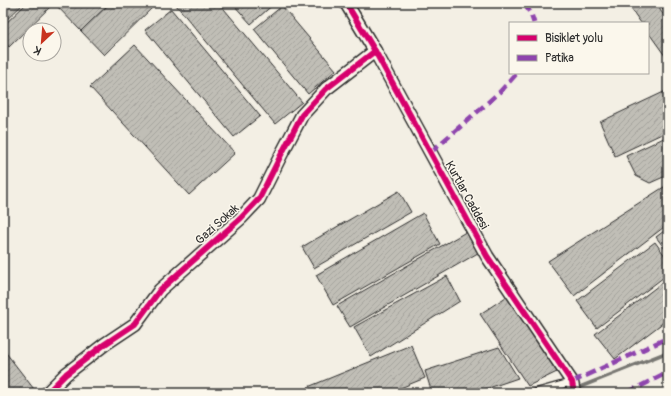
<svg xmlns="http://www.w3.org/2000/svg" width="671" height="396" font-family="Pangolin,sans-serif">
<defs>
<pattern id="building-hatch" width="6" height="6" patternUnits="userSpaceOnUse"><rect width="6" height="6" fill="#c0beb6"/><path d="M-1 1l2-2M0 6l6-6M5 7l2-2" fill="none" stroke="#a5a39d"/></pattern>
</defs>
<rect width="100%" height="100%" fill="#f3efe4"/>
<filter id="ink" filterUnits="userSpaceOnUse"><feTurbulence type="fractalNoise" baseFrequency=".025" numOctaves="2"/><feDisplacementMap in="SourceGraphic" scale="8" xChannelSelector="R" yChannelSelector="G"/><feConvolveMatrix kernelMatrix="1 2 1 2 8 2 1 2 1" color-interpolation-filters="sRGB"/></filter>
<g filter="url(#ink)">
<g fill="none" stroke-linecap="round" stroke-linejoin="round">
<polyline stroke="#787772" stroke-width="4" points="565,393 668,352"/>
</g>
<g fill="url(#building-hatch)" stroke="#2b2b2b">
<polygon points="3,3 24,3 3,23"/>
<polygon points="27,3 54,3 9,47 3,40 3,26"/>
<polygon points="54,3 110,3 81,31"/>
<polygon points="110,3 157,3 104,55 81,31"/>
<polygon points="178,3 219,3 302,102 275,124 176,5"/>
<polygon points="232,3 275,3 251,24"/>
<polygon points="627,3 655,3 668,21 668,60 648,32 648,23 641,23"/>
<polygon points="658,3 668,3 668,17"/>
<polygon points="282,6 336,70 308,94 254,29"/>
<polygon points="171,9 260,116 234,137 145,30"/>
<polygon points="135,45 235,153 189,195 90,87"/>
<polygon points="668,90 668,131 615,156 600,122"/>
<polygon points="668,136 668,175 650,183 636,176 626,156"/>
<polygon points="667,185 668,185 668,224 574,296 548,261"/>
<polygon points="399,191 411,212 314,268 302,247"/>
<polygon points="423,213 440,244 333,305 316,275"/>
<polygon points="668,228 668,253 656,237"/>
<polygon points="471,229 483,250 350,327 337,306"/>
<polygon points="655,242 668,260 668,274 597,328 577,301"/>
<polygon points="447,276 460,301 371,357 354,327"/>
<polygon points="663,282 668,289 668,319 615,359 595,334"/>
<polygon points="509,295 559,371 528,386 480,314"/>
<polygon points="411,345 425,378 388,393 310,393 308,387"/>
<polygon points="499,347 518,378 474,393 432,393 425,371"/>
<polygon points="3,349 37,393 3,393"/>
</g>
<g fill="none" stroke-linecap="round" stroke-linejoin="round">
<g stroke="#2b2b2b" stroke-width="9">
<polyline id="service" points="533,393 572,382"/>
</g>
<g stroke="#2b2b2b" stroke-width="15">
<g id="minor">
<polyline points="346,3 375,51 487,256 572,382 574,393"/>
<polyline points="47,393 66,374 105,344 135,324 160,290 241,218 259,199 281,155 302,115 326,89 375,51"/>
</g>
</g>
<use href="#service" stroke="#fbf7ec" stroke-width="6"/>
<use href="#minor" stroke="#fbf7ec" stroke-width="12"/>
<g stroke="#8e44ad" stroke-width="5" stroke-dasharray="10 5" stroke-linecap="butt">
<polyline points="524,3 531,14 534,23"/>
<polyline points="431,152 500,92 517,73"/>
<polyline points="572,382 668,338"/>
<polyline points="627,393 668,372"/>
</g>
<g stroke="#fbf7ec" stroke-width="8">
<g id="cycleway">
<polyline points="346,3 375,51 487,256 572,382 574,393"/>
<polyline points="47,393 66,374 105,344 135,324 160,290 241,218 259,199 281,155 302,115 326,89 375,51"/>
</g>
</g>
<use href="#cycleway" stroke="#d6006c" stroke-width="6"/>
</g>
</g>
<g text-anchor="middle" stroke-width="3" stroke-linejoin="round" paint-order="stroke">
<g font-size="12" fill="#2b2b2b" stroke="#fbf7ec">
<text transform="translate(467 195) rotate(61)" y="4">Kurtlar Caddesi</text>
<text transform="translate(217 224) rotate(-42)" y="4">Gazi Sokak</text>
</g>
</g>
<rect width="671" height="396" fill="none" stroke="#fbf7ec" stroke-width="16"/>
<rect x="8" y="8" width="655" height="380" fill="none" stroke="#2b2b2b" stroke-width="1.5" filter="url(#ink)"/>
<rect x="509" y="22" width="140" height="52" fill="#fbf7ec" stroke="#a8a59f"/>
<rect x="517" y="35" width="20" height="6" fill="#d6006c" stroke="#a8a59f"/>
<text x="545" y="42" font-size="12" fill="#2b2b2b">Bisiklet yolu</text>
<rect x="517" y="55" width="20" height="6" fill="#8e44ad" stroke="#a8a59f"/>
<text x="545" y="62" font-size="12" fill="#2b2b2b">Patika</text>
<g transform="translate(42 42) rotate(206)"><circle r="19" fill="#fbf7ec" stroke="#a8a59f"/>
<path d="M0-3L7 15L0 10L-7 15Z" fill="#c8321e"/>
<text y="-6" font-size="11" font-weight="bold" text-anchor="middle" fill="#2b2b2b">K</text>
</g>
</svg>
